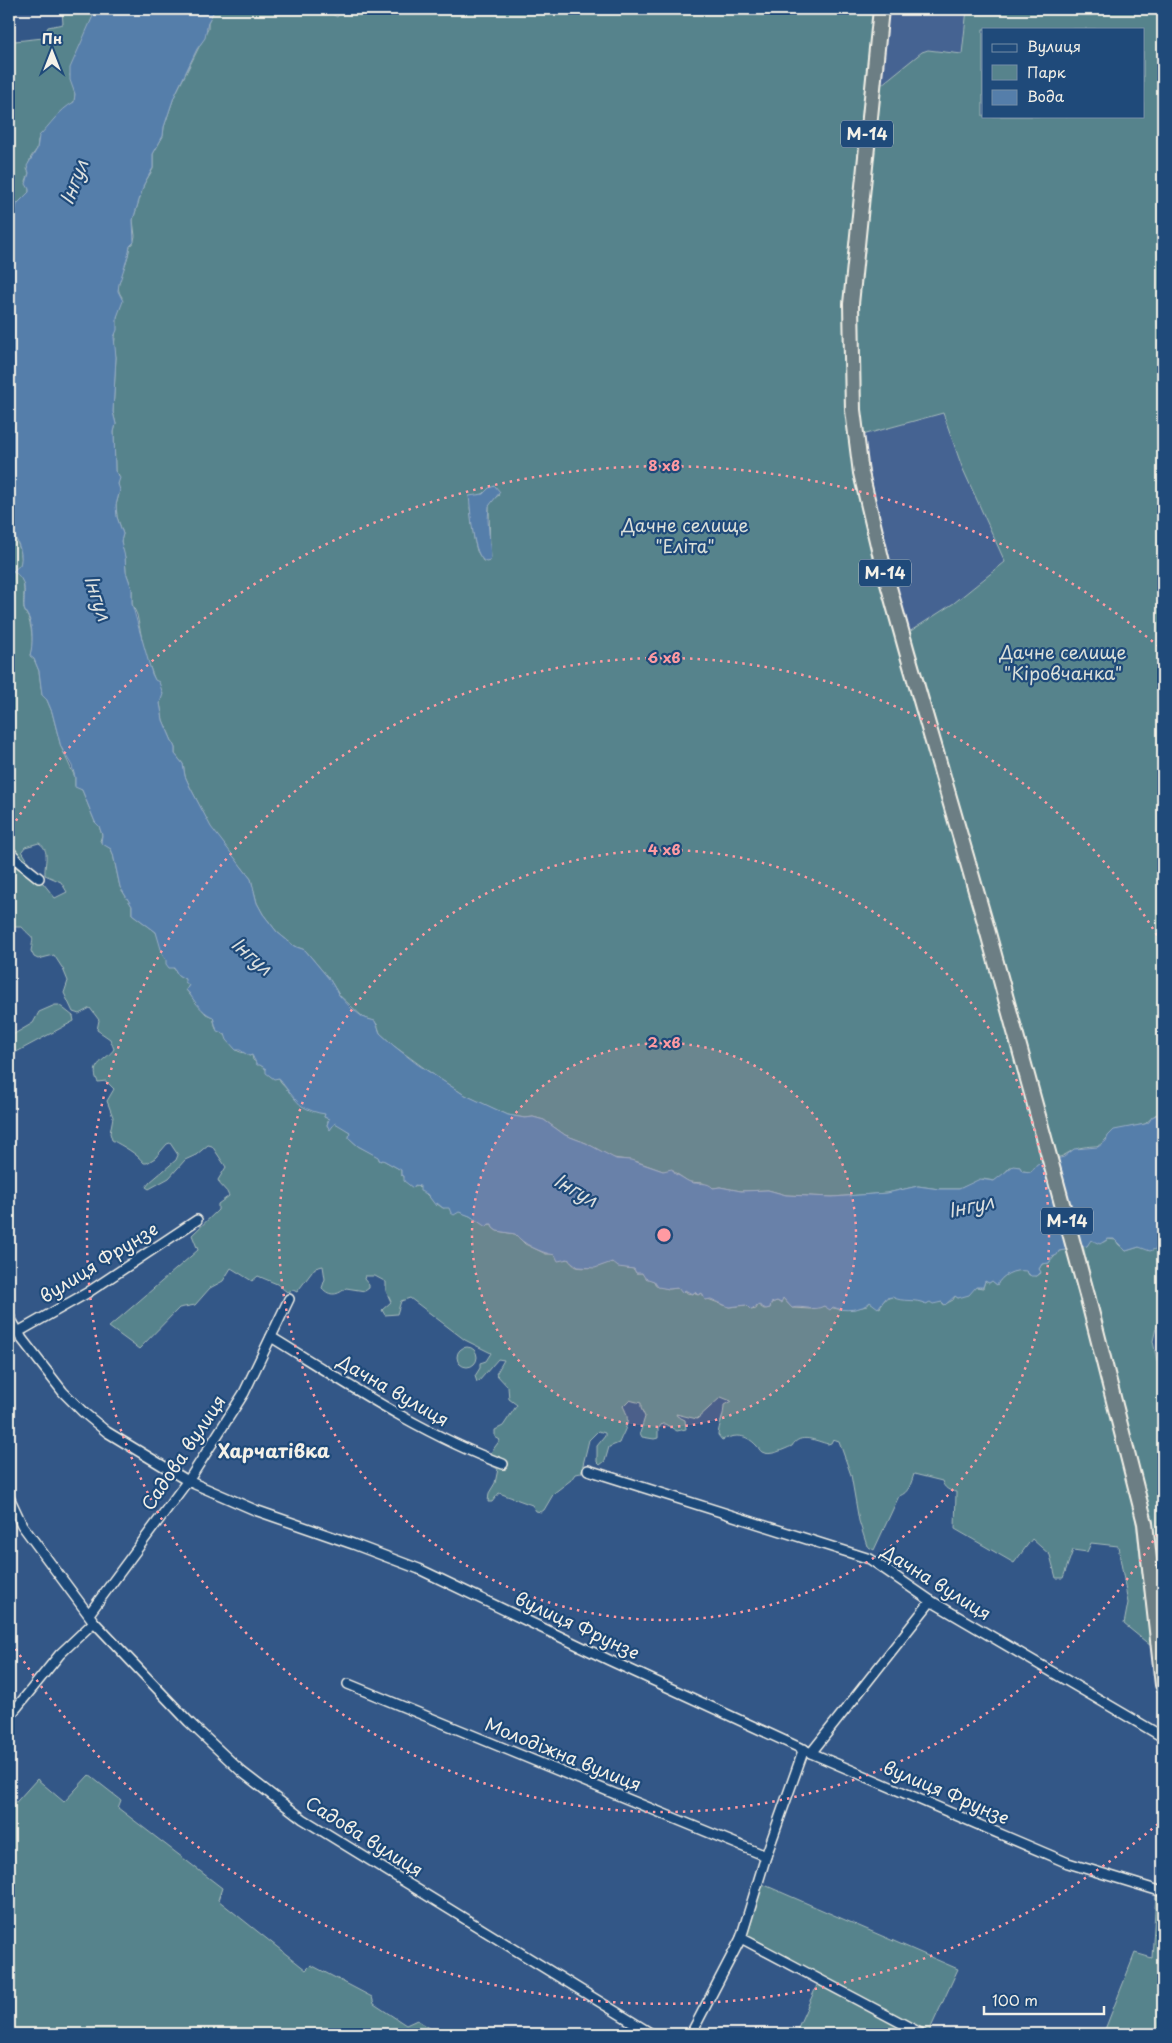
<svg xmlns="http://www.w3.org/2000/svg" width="1172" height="2043" font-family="'Playpen Sans',sans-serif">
<rect width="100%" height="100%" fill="#335787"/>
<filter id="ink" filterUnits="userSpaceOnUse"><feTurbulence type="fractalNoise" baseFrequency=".02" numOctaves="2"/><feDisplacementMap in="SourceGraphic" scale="10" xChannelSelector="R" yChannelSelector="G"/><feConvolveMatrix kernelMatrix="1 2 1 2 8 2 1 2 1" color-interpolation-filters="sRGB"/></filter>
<g filter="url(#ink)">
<g fill="#456392">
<polygon points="886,9 967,9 962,54 928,50 876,89"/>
<polygon points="943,413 962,467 1005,562 954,603 906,634 859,436"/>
</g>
<g fill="#57838c" stroke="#a6baba" fill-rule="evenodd">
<polygon points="60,9 96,9 70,75 75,94 74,102 61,112 48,129 42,133 38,140 37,149 31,157 27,169 29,173 26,181 29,189 29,192 17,204 9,245 9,28 15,41 43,38 48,27 63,24 62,10"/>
<path d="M215 9H328L329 12 337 17 343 9H877L849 409 941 788 1045 1161 1031 1172 1022 1171 1020 1167H1010L1002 1176 994 1181 983 1179 959 1189H939L918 1186 887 1193 832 1197 786 1195 768 1190 741 1191 720 1187 713 1188 703 1183 689 1182 674 1172 663 1171 635 1161 613 1158 586 1143 565 1135 544 1120 533 1117 525 1118 508 1115 488 1106 463 1094 435 1076 394 1046 380 1033 377 1024 371 1020 364 1018 339 995 330 980 305 950 294 946 277 932 263 914 257 903 251 879 211 828 190 787 185 776 183 764 175 754V748L163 720 160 703 161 697 145 654 137 615 132 604V589L126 572 125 557 123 554 121 541 123 534 117 517 116 505 119 494 118 484 119 475 115 471 114 432 116 424 113 412 116 357 114 348 117 317 122 297C113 286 123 273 126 262 128 256 129 251 130 245L133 244 135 236 133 220 144 184 153 169V154L163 136 164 127 174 97 208 29V22ZM489 488 499 495 493 499 489 506 490 561H483L477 551 474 539 470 507 480 495 483 494Z"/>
<path d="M967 9H1163V1112L1155 1115 1145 1124 1113 1131C1095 1152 1103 1143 1079 1148 1070 1150 1066 1156 1057 1158L906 634 954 603 1005 562 962 467 943 413 859 436 854 332 876 89 922 52 928 50 962 54ZM983 29H1143V116H983Z"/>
<path d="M9 522C12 533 24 552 21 563 20 566 16 569 14 573L17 572C28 585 22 596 24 609 25 613 28 616 29 620 32 630 34 645 30 655L34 659 39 671 42 695 47 700 52 712 61 747 75 777V786L82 790 95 822 99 826 102 835 100 841 111 849 113 854 120 887 132 906V914L156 932 167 962 175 970 178 975 185 979 189 985 186 990 206 1014 213 1017 216 1029C219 1031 224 1034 226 1036 234 1044 232 1052 246 1053L249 1056 252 1055 253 1060 266 1069 267 1073 273 1078H279L281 1083 302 1106 325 1114 324 1117 329 1119 327 1125 330 1130 333 1123 338 1124 350 1132 349 1138 358 1146 379 1157V1160H383L401 1170V1175L404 1176 405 1181 412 1187 417 1185 434 1202 443 1208 448 1207 470 1216 484 1225 492 1224 493 1228 497 1231 515 1234 525 1244 546 1254H553L562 1259H568C570 1262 574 1266 577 1267 585 1269 603 1267 608 1262L616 1263 621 1267 634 1269 636 1273H642L645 1277 654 1281 656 1286 669 1289 678 1288 683 1291H686L687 1293 693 1294 695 1292 697 1295 702 1293 708 1299 729 1307 746 1305 751 1310 756 1309 758 1305 764 1309 770 1308 771 1303 777 1301 780 1303 783 1298 792 1308 811 1309 824 1306 838 1309H853L867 1306 870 1302 880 1308C882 1301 885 1299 892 1297 904 1301 916 1298 926 1304L930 1301 942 1302 943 1305 953 1300 955 1296 958 1298 976 1287 983 1288 985 1281 989 1283 992 1281 997 1285C1002 1274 1014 1269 1026 1270L1029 1275 1037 1276 1041 1273 1039 1269 1042 1264 1049 1263 1059 1251 1069 1249 1134 1506 1151 1646 1124 1624 1128 1603 1118 1546 1091 1543 1087 1552 1073 1550 1063 1578H1056L1050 1555 1032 1539 1014 1563 955 1529 956 1492C949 1491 944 1488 942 1481L914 1474C911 1483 909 1493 899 1496L874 1550 867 1546 859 1521 851 1475 839 1441 833 1439 831 1443 828 1444C816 1441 800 1432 792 1446 784 1449 770 1457 762 1452 759 1450 759 1448 757 1446 746 1434 736 1434 722 1440L718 1435C719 1424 724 1416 724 1405L731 1401 721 1397 697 1419 676 1414 677 1416 685 1420 686 1429 677 1431 665 1424H662L658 1429V1438L654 1439 642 1437 640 1433 645 1417 641 1408V1403L629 1400 623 1406C632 1422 625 1428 619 1443L609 1447 605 1461 600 1465 597 1462V1446L605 1436V1433L598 1431 589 1440 581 1473 575 1474 571 1480 554 1493 544 1510 541 1512 536 1511 532 1505 499 1493 492 1502H488L489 1493 495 1483 498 1469 484 1462 500 1440 495 1437V1430L503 1426 517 1405 509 1399 508 1387 496 1374 504 1360 498 1359 479 1381 477 1382 475 1376 480 1368V1363L486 1361 491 1353 465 1340 410 1298 401 1301 397 1314 385 1315 382 1310 391 1302 386 1291V1282L375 1276H365L364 1279 369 1285V1288L365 1291 346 1288C338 1295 330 1297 322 1288L325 1279 323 1266 315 1268 297 1292 293 1290 287 1292 277 1284 258 1276 252 1281 231 1268 223 1281 210 1288 195 1305 179 1308 139 1349 109 1327 198 1250 192 1235 218 1210V1204L229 1196C227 1189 220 1187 218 1180L226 1167 212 1146 208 1145 196 1155 185 1160 169 1178 149 1189 146 1187 150 1182 176 1160 178 1155 170 1143 167 1144 155 1158 147 1163H144C135 1152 124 1147 112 1140L110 1133 113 1117 107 1101 114 1089 106 1081 98 1082C88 1064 107 1060 114 1049L110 1039 97 1030 99 1020 90 1008 79 1014 73 1012 64 993 68 981 63 969 54 955 38 959 34 957 31 951C34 933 34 941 22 927H9V862L30 877 43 883 55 898 67 892 61 882 45 875C44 863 51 851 39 843L25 847 22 851 31 866 9 850V742L11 741 9 735Z"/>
<polygon points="55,1005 59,1005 73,1016 74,1021 9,1056 9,1037 33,1023 39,1012"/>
<polygon points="1108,1239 1116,1240 1118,1244 1126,1251 1139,1247 1163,1246 1163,1320 1156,1328 1153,1341 1163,1390 1163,1637 1134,1452 1083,1246 1087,1246 1090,1240 1104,1242"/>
<circle cx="467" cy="1357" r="10"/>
<polygon points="89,1775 121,1800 118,1808 222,1888 218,1900 306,1970 311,1965 372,1997 374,2004 406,2025 417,2020 436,2032 435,2034 9,2034 9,1810 37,1779 64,1802"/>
<polygon points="760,1883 958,1969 928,2034 743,1938"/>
<polygon points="1156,1894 1162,1895 1163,1900 1163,2034 1109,2034 1104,2032 1135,1953 1152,1958"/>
<polygon points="818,1983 917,2034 795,2034"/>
</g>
<g fill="#557eaa" stroke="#95acc3">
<path d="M96 9H215L208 22 205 38 197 49 174 97 164 127 163 136 153 154V168L144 184 133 220 134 242 130 246 128 256 119 284 118 291 123 301 117 317V330L114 337 116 357 113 412 116 424 114 432 115 471 120 478 118 484 120 490 116 505 117 517 123 534 121 541 125 557 126 572 132 589V604L152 674 155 680 159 682 163 694 160 703 163 720 175 748V754L183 764 185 776 190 787 211 827 251 879 257 903 263 914 277 932 294 946 305 950 330 980 339 995 351 1008 364 1018 375 1021 380 1033 394 1046 417 1064 463 1094 508 1115 525 1118 533 1117 544 1120 565 1135 586 1143 616 1159 631 1160 663 1171 672 1169 675 1174C681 1176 685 1180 690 1182 699 1185 707 1181 713 1188L720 1187 741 1191 768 1190 786 1195 832 1197 887 1193 918 1186 939 1189H959L980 1179 994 1181 1013 1166 1020 1167 1022 1171 1031 1172 1037 1164 1064 1157 1074 1149 1098 1147 1106 1141 1108 1136 1114 1130 1145 1124 1149 1122 1152 1117 1163 1112V1246L1150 1251 1139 1247 1126 1251 1114 1239H1108L1100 1244 1091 1240 1087 1246 1059 1251 1057 1255 1052 1257 1049 1263 1042 1264 1039 1269 1041 1272 1037 1276H1031L1026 1271C1014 1269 1002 1275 997 1285L992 1281 989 1283 985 1281 983 1287H976L969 1295 958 1298 955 1296 945 1305 942 1302 933 1304 930 1302 926 1304C915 1298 903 1303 892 1297L886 1298 878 1308 870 1302C863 1310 843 1312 833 1307L830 1310 824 1306C813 1312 803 1305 792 1308L783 1298 781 1303 777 1301 771 1303 770 1308 766 1309 759 1305 751 1310 746 1305 729 1307 711 1299 705 1300 702 1293 698 1295 695 1292 692 1294 685 1290 682 1293 678 1288 669 1289 658 1287 654 1281 645 1278 642 1273H636L634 1269 618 1267 612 1262 595 1268 578 1267 568 1259 558 1261 555 1255C541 1253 523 1244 515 1234L497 1231 493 1228 492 1224H489L486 1227 470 1216 459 1212 454 1215 451 1213 449 1208H443L437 1203 436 1206 427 1194 420 1191V1186L415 1185 413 1188 404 1181V1176L401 1175V1170L383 1160 380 1161 378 1157 358 1146 349 1138 350 1132 335 1123 330 1130 327 1125 329 1119 324 1117 325 1114C317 1113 308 1110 302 1106 298 1104 281 1082 279 1078L274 1079 266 1073V1069L260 1065H257L252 1055 249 1056 240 1050H236L227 1040 225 1034 217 1031 213 1017C205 1014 198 1006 193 999 190 995 190 993 186 990L189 985 185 982V979L178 975 174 968H169L166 964V960L163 956 156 932 132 914V906L120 887 113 854 111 849 101 843 102 835 99 826 95 822 82 790 75 787V777L72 766 61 747 52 712 47 700 42 695 39 671 34 659 30 656C33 645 33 628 29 618 27 614 24 611 24 607 24 592 28 581 13 571L20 565C25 549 13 537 9 522V245L17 204 29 192V189L26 184 29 173 27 166 37 149 39 136C50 125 59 110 74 102L75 94 70 80V68Z"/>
<path d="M495 486 500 492 489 506 488 520 491 557 490 561 486 562C472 556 471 511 469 496L483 494 489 488Z"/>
</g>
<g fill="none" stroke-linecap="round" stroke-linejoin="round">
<g stroke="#f4f1e8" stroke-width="12">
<g id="minor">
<polyline points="9,850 19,862 39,878"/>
<polyline points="9,1316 22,1339 63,1392 83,1412 107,1432 188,1481 255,1510 353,1544 419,1569 609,1660 811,1753 1068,1863 1163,1892"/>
<polyline points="18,1332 87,1293 197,1220"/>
<path d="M271 1337C346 1383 420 1433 503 1464"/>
<polyline points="588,1470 870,1559 931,1601 1163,1737"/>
<polyline points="9,1497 22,1525 94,1622 189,1722 242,1772 303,1819 652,2034"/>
<polyline points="89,1614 192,1475 244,1393 289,1299"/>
<polyline points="348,1684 766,1856"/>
<polyline points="9,1717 60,1654 94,1622"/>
<polyline points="811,1753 931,1601"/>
<polyline points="741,1938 922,2034"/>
<polyline points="691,2034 741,1938 766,1856 804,1749"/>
</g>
</g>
<g stroke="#f4f1e8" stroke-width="18">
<polyline id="highway" points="881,9 851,304 853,410 861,473 882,562 907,652 985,922 1087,1295 1145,1523 1163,1685"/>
</g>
<use href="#minor" stroke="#1f4a7a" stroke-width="9"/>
<use href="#highway" stroke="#6c7e84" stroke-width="14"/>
</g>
</g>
<circle cx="664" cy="1235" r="192" fill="#ff9aa2" fill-opacity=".12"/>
<g fill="none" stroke="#ff9aa2" stroke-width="2.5" stroke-dasharray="2.5 5">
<circle cx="664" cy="1235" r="192"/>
<circle cx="664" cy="1235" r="385"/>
<path d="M1161 1528A577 577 0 1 1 1161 942"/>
<path d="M1158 1824A769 769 0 0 1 12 1643M12 827A769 769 0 0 1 1158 646"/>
</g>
<g text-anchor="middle" stroke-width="4.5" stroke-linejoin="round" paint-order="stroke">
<g fill="#1f4a7a" stroke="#b4bfc7" stroke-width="1">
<rect x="841" y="120.5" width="52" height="27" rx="4"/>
<rect x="859" y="559.5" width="52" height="27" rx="4"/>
<rect x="1041" y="1207.5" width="52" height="27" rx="4"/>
</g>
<g font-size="16" font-weight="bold" fill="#f4f1e8">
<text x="867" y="140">М-14</text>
<text x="885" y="579">М-14</text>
<text x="1067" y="1227">М-14</text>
</g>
<g font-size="18" fill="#dce0da" stroke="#1f4a7a">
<text x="685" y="532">Дачне селище<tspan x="685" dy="21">"Еліта"</tspan></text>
<text x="1063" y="659">Дачне селище<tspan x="1063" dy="21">"Кіровчанка"</tspan></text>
</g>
<g font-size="18" fill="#f4f1e8" stroke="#1f4a7a">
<text transform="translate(99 1263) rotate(-32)" y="6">вулиця Фрунзе</text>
<text transform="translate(393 1391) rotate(30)" y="6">Дачна вулиця</text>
<text transform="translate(184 1453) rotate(-56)" y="6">Садова вулиця</text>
<text transform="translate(936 1583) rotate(32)" y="6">Дачна вулиця</text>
<text transform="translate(577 1626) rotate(25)" y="6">вулиця Фрунзе</text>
<text transform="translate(563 1755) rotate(22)" y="6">Молодіжна вулиця</text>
<text transform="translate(946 1793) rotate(23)" y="6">вулиця Фрунзе</text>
<text transform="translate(364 1837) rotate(32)" y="6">Садова вулиця</text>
</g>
<g font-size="19" font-style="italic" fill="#dce0df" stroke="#1f4a7a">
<text transform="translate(74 182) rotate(-69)" y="7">Інгул</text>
<text transform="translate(98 598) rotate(72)" y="7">Інгул</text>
<text transform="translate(252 956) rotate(41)" y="7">Інгул</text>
<text transform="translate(576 1190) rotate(30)" y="7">Інгул</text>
<text transform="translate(971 1206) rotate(-12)" y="7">Інгул</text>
</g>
<g font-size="19" font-weight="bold" fill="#f4f1e8" stroke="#1f4a7a">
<text x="274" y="1458">Харчатівка</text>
</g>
</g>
<circle cx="664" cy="1235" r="8" fill="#ff9aa2" stroke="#1f4a7a" stroke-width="2.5"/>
<g font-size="15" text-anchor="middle" font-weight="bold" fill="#ff9aa2" stroke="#1f4a7a" stroke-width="4.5" stroke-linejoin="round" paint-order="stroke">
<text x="664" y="471">8 хв</text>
<text x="664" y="663">6 хв</text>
<text x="664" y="855">4 хв</text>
<text x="664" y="1048">2 хв</text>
</g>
<rect width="1172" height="2043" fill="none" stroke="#1f4a7a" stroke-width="30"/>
<rect x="15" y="15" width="1142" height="2013" fill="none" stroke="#f4f1e8" stroke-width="2" filter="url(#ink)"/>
<rect x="982" y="28" width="162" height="90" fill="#1f4a7a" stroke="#748da6"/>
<rect x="992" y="44" width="25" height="8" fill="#1f4a7a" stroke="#748da6"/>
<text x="1027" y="52" font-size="15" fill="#f4f1e8">Вулиця</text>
<rect x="992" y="65" width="25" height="15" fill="#57838c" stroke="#748da6"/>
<text x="1027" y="78" font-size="15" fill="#f4f1e8">Парк</text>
<rect x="992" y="90" width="25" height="15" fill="#557eaa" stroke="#748da6"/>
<text x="1027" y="102" font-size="15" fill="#f4f1e8">Вода</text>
<g transform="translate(52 52)" stroke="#1f4a7a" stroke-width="4" paint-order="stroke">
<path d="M0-4L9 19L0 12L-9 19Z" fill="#f4f1e8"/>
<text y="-8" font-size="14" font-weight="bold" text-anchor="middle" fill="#f4f1e8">Пн</text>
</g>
<path d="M984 2006v8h120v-8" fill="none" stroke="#f4f1e8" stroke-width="2.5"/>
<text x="992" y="2006" font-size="15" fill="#f4f1e8" stroke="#1f4a7a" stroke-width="4" paint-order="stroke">100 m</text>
</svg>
